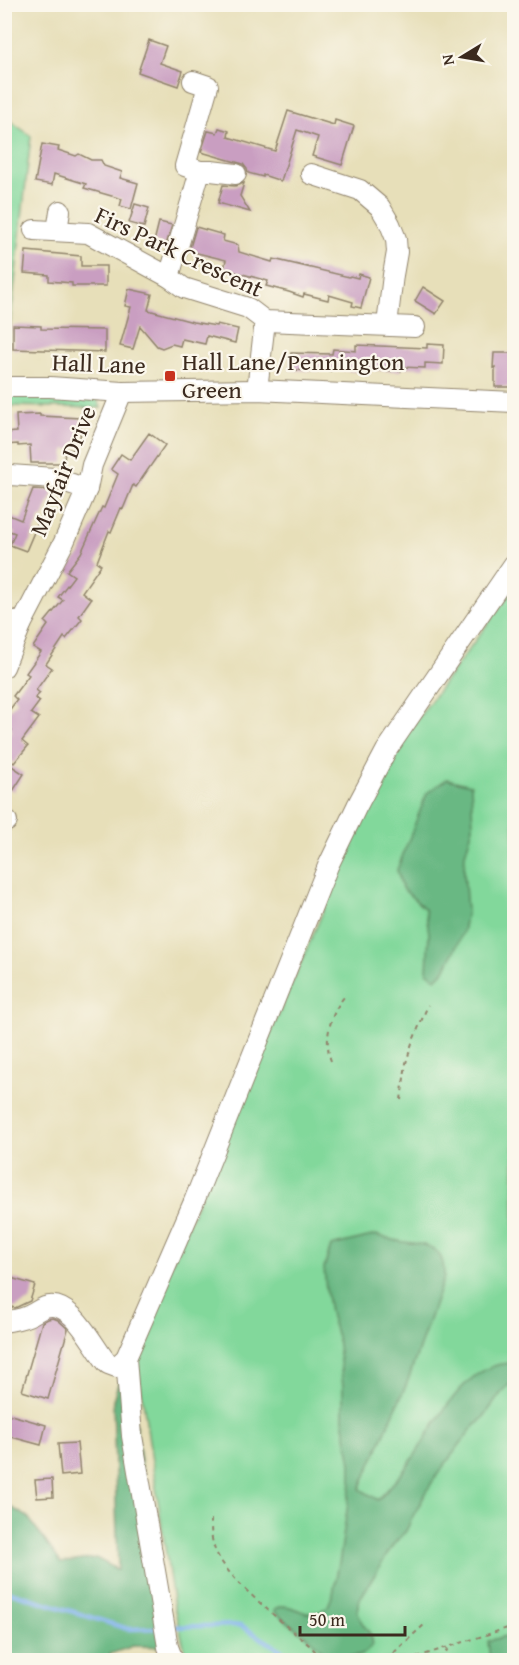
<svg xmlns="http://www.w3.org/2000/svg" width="519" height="1665" font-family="'Gentium Book Plus',serif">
<rect width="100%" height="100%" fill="#fbf7ec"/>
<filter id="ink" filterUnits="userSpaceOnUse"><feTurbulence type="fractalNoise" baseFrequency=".0167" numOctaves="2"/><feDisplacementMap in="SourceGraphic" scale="12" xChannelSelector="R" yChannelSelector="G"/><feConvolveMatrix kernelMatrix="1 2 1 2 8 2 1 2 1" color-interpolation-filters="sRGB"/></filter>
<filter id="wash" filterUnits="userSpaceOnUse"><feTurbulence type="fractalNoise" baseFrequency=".008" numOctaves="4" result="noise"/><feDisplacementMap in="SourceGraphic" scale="24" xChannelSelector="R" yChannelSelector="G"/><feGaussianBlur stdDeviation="1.35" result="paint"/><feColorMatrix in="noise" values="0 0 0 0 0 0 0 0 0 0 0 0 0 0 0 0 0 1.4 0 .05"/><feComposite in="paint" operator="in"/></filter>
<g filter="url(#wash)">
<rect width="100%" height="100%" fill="#e7dfb9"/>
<g fill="#82d89b" stroke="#5e815c" stroke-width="1.5">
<polygon points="5,117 31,136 5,372"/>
<polygon points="4,394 97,399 101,408 5,406"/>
<polygon points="514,588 514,1660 189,1660 186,1654 174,1607 135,1348 390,756"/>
</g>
<g fill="#69b883" stroke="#527150" stroke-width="1.5">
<polygon points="447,779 471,785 473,827 465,854 464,872 467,911 463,932 445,970 436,979 427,972 429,933 425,909 402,888 397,870 427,793"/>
<path d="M376 1235C385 1238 395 1241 404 1242 430 1245 445 1247 444 1277L407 1383 360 1489 378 1500C390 1487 401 1475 411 1461 435 1426 463 1362 513 1363L514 1364V1380L501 1393 483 1418 470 1431 434 1479 413 1516 406 1531 393 1545 358 1602V1613L362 1623 371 1635 373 1645C370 1647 368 1650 366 1652 356 1658 334 1658 325 1652 317 1647 311 1639 304 1634 293 1627 284 1619 274 1611L277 1608 284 1606 290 1607 307 1613 319 1612 328 1606 333 1594 340 1558 351 1482V1463L343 1419V1386L337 1337 331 1317 326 1290 324 1268 331 1246Z"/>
<polygon points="126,1358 168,1647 133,1646 110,1654 111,1660 5,1660 4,1503 28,1517 61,1563 96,1558 118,1570 113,1400"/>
<polygon points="514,1634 514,1660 490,1660 488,1641"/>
</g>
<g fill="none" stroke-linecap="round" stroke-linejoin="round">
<g stroke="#81b3ed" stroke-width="4.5">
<polyline points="4,1590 128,1629 161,1628"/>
<polyline points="169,1627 240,1625 297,1660"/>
</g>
</g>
<g id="blocks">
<g fill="#c99ec1">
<polygon points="149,40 166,46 160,63 183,71 178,86 138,72"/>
<polygon points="288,111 334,125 335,120 354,126 342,165 312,156 318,137 297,130 281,181 263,175 263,177 248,173 247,169 243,164 201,152 208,131 217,133 219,128 229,131 228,137 275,151"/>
<polygon points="42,144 59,147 58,150 76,156 79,154 91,160 101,160 104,166 122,172 120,178 138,183 131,209 120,206 122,199 84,188 86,184 54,174 52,185 35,182"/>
<polygon points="244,183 240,196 250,212 218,203 223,185 235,186"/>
<polygon points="135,204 149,208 144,227 129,223"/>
<polygon points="159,222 172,225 166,245 154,242"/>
<polygon points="196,227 224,235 223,241 238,245 239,252 272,262 273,259 349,277 350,276 358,278 359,274 369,277 361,308 352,306 353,302 329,295 328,300 304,294 303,297 289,292 266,286 268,281 224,269 226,260 189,251"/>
<polygon points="26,251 81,256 81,266 106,266 106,286 72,286 72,283 49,281 49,275 24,273"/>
<polygon points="423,287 445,301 436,314 415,301"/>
<polygon points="129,289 152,294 148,310 193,322 216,326 217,324 238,329 235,343 207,336 205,344 182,339 180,346 172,344 162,348 157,346 140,326 133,349 120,346 131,307 125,306"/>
<polygon points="13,325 41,326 41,329 105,330 105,352 13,349"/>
<polygon points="427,344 444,345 443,364 425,363 425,368 401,367 401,371 370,370 370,373 331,369 331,371 290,370 291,353 332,354 333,349 356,351 356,345 427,348"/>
<polygon points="494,353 514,353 514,387 495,387 495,367 493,368"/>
<polygon points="40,414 40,416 81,418 80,442 75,442 74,450 65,449 64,463 31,463 30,445 18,446 18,444 4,445 4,433 17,432 16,415"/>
<polygon points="149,433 165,445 136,487 133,485 123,509 121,508 111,532 109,531 97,562 101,565 82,592 91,599 79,616 82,619 66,639 64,637 46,664 52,668 36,690 40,693 35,698 40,701 31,713 39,718 22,741 28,746 14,763 4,755 4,739 12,730 4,723 4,717 17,700 13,696 29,675 26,673 41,652 33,647 48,625 45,622 63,600 58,597 74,576 67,571 81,553 102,507 104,508 118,474 111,469 121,454 130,460"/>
<polygon points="33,489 49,490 53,492 43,518 40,518 26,551 10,545 15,533 4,529 4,513 21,520"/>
<polygon points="4,761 24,774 13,791 4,785"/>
<polygon points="4,1276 35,1285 30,1301 15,1308 4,1305"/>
<polygon points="53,1318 58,1320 68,1329 48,1399 22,1391 42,1322 48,1319"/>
<polygon points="4,1413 46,1425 41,1445 4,1435"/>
<polygon points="77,1443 80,1474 61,1476 58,1444"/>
<polygon points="52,1479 53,1497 37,1498 35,1480"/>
</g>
</g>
</g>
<g filter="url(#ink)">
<use href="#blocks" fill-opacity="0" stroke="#91846c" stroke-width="1.5"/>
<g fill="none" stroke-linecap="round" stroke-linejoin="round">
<g stroke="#91846c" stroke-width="22">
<g id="minor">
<polyline points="200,171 211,171 236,174"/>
<polyline points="311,174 360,190 380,207 390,224 396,239 397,252 393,275 387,325"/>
<polyline points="34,230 88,233 169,277 184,288 248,308 265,321 415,327"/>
<polyline points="57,231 60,211"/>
<polyline points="169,277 200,171 185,166 208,86 193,81"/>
<polyline points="4,387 50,387 122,392 257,390 514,402"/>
<polyline points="257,390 265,321"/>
<polyline points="4,477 10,475 54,478 87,489"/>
<polyline points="4,617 21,625"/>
<polyline points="4,667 21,625 64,542 87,489 92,465 122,392"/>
<polyline points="4,818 7,821"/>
<path d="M4 1322C14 1320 24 1319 32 1314 36 1312 40 1309 45 1307 72 1298 93 1347 108 1364L116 1367 126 1358 193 1204 328 866 357 806 386 751 514 564"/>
<polyline points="126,1358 132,1436 168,1647 173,1660"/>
</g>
</g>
<g stroke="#91846c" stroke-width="2" stroke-dasharray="4.5 4.5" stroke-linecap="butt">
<path d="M331 1061C323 1039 331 1011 346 995"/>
<polyline points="401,1100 406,1063 412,1043 428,1005"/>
<path d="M211 1519C211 1529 211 1538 214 1547 223 1575 270 1611 292 1631 303 1640 315 1648 321 1660"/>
<polyline points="387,1659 426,1623"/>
<polyline points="354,1660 414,1658 514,1626"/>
<polyline points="441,1660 449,1647"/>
</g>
<use href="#minor" stroke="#fff" stroke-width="20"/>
</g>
</g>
<rect fill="#c8321e" stroke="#fbf7ec" stroke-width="2" x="164" y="370" width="12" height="12" rx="3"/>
<g text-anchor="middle" stroke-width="4.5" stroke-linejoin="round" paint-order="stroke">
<g font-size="24" fill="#3b2a1e" stroke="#fbf7ec">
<text transform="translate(179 252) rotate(25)" y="8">Firs Park Crescent</text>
<text transform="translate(99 364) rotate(2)" y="8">Hall Lane</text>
<text transform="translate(63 471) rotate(-68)" y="8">Mayfair Drive</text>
</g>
<g font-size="24" fill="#3b2a1e" stroke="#fbf7ec" text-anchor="start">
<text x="182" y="370">Hall Lane/Pennington<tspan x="182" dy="28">Green</tspan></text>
</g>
</g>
<rect width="519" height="1665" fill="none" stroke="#fbf7ec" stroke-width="24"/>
<g transform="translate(462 57) rotate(259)" stroke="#fbf7ec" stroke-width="4.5" paint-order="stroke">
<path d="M0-4.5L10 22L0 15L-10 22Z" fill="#3b2a1e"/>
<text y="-9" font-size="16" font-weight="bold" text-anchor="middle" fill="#3b2a1e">N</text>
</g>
<path d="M300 1626v9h105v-9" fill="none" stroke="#3b2a1e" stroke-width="3"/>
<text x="309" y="1626" font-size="18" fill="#3b2a1e" stroke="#fbf7ec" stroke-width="4.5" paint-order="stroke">50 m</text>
</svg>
